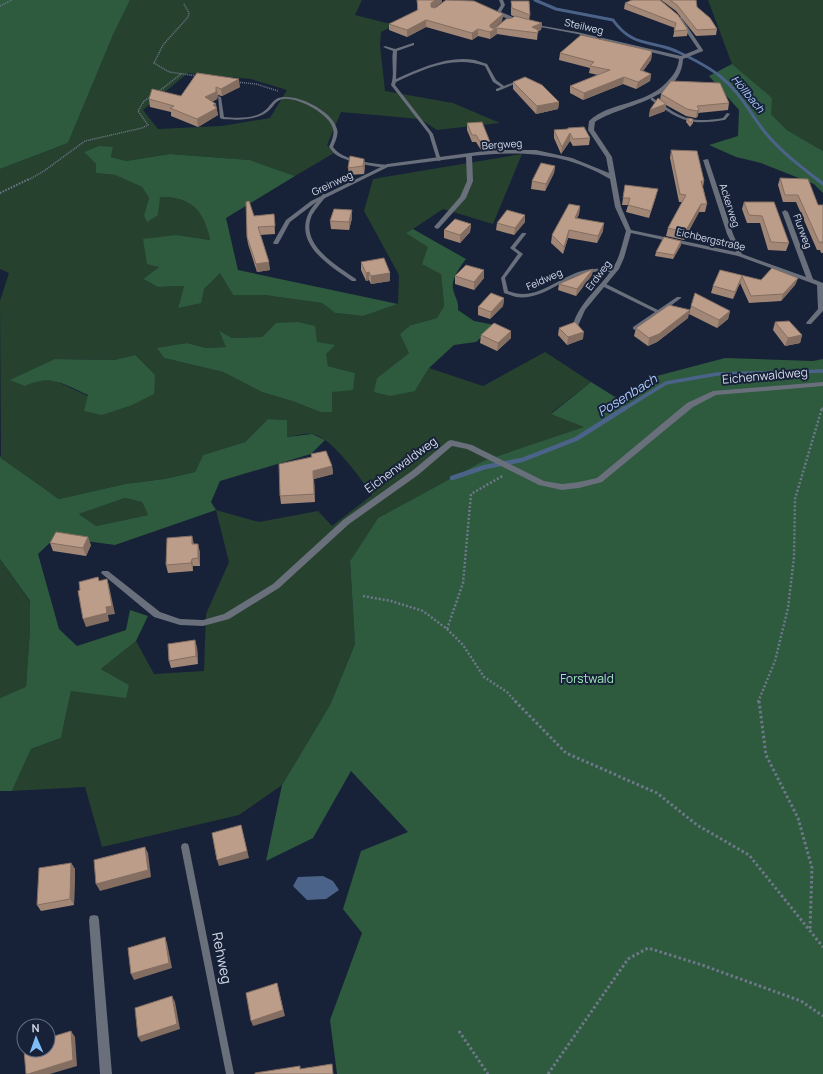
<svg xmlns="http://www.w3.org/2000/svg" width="823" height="1074" font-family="Manrope,sans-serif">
<rect width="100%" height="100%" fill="#172138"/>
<g fill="#26422f" fill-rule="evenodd">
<path d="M130 0H362L355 15 395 25 381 32 380 45 385 91 453 103 500 123 437 130 420 119 341 112 327 145 334 153 295 176 250 160 170 154 126 161 111 157 113 147 84 152 96 164V173L115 175 142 187 149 198 144 215 160 197C174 197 197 201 203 216 207 223 208 232 210 240L177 235 159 267 143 279 158 287 184 286 178 308 204 289 220 272 233 295H264L322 303 335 313 363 316 398 304 399 275 364 211 373 179 522 154 493 224 443 209 407 233 428 246 441 274 444 306 437 318 411 325 409 353 377 378 415 391 429 368 483 386 545 352 591 382 551 413 585 427 483 461 378 518 350 561 355 644 330 705 282 785 239 815 102 847 85 787 12 791 31 749 61 738 71 691 129 685 101 669 136 641 154 674 204 671 206 614 229 562 216 510 259 522 318 511 332 526 372 495C361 479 332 437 312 434 304 433 294 436 287 437V420L268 419 245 442 203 455 195 472 164 479 125 484 59 499 1 458 0 301 9 273 0 269V169L68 143 113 35ZM188 73 251 79 287 90 270 118 222 126 158 129 143 110ZM276 323C300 334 323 337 328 366L355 373 332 392 320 412 295 402 262 392 223 372 164 358 158 349 187 343 206 348 227 347 219 332 232 338 262 337ZM135 355 88 396 56 381 38 380 55 359 114 360Z"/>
<polygon points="708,0 823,0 823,151 787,130 771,114 771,98 732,64"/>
<polygon points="125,498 142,502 148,515 96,526 79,514"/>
<polygon points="0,559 30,602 30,629 26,688 0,698"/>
</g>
<g fill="#2e5a3e" fill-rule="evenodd">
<polygon points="0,0 130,0 113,35 68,143 0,169"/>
<polygon points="732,64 772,98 771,114 787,130 823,151 823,193 814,184 761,163 736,157 709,145 738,136 739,110 709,76"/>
<path d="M99 146 113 147 111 157 126 161 170 154 250 160 295 176 226 218 238 270 398 304 363 316 335 313 322 303 264 295H233L220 273 204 289 201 303 178 308 184 286 158 287 143 279 159 267 147 264 143 239 177 235 210 240C204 210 192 197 160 197L158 215 147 222 144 215 149 198 142 187 115 175 96 173V164L84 152Z"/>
<path d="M413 229 466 259C460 267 451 279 453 289 455 298 459 301 458 310L474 321 495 325 476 342 454 345 429 368 415 391 390 396 374 392 377 378 409 353 400 334 411 325 437 318 444 306 441 274 422 264 428 247 406 233Z"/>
<polygon points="298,322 315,326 317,342 335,345 326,354 328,366 355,373 353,390 332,392 332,412 320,412 295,402 262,392 223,372 164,358 157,348 187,343 206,348 226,347 219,331 232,338 262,337 276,323"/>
<path d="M135 355 155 375 154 394 132 405 102 415 84 411 88 395C63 384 51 374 25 386L10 380 55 359 114 360Z"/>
<polygon points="725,358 813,361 823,359 823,1074 337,1074 330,1020 362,933 343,909 361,851 408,832 351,771 313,838 266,861 282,785 330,705 355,644 350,561 378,518 483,461 584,427 551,414 591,382 620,400 653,377"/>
<path d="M268 419 287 420V437L312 434 325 440 311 454 220 481 211 502 216 510 115 545 56 537 38 554 59 629 77 646 126 630 130 610 148 616 136 641 101 669 129 685 126 698 71 691 61 738 31 749 12 791H0V698L26 687 30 629V601L0 559V455L1 458 59 499 125 484 164 479 195 472 203 455 245 442ZM125 498 142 502 148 515 96 526 79 514Z"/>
</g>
<polygon fill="#4b6389" points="323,876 333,881 339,890 326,899 307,900 293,886 298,877"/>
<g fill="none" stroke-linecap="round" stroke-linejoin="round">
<path stroke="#4b6389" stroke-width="3" d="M535 0 556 9 613 20C632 47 650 40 676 51 689 57 710 68 721 77 740 92 750 113 764 131 780 151 799 165 818 180"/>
<g stroke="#4b6389" stroke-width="3.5">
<polyline points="817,179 823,184"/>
<polyline points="624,409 666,383 717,374 823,371"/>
</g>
<polyline stroke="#4b6389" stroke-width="4.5" points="452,478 485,467 522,460 576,439 625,408"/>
<g stroke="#6f788b" stroke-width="1.5" stroke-dasharray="1 1" stroke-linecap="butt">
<polyline points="184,4 189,13 188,17 163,45 154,63 169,72 198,76"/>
<polyline points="0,6 12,0"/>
<polyline points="236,82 256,84 278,91"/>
<polyline points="158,92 181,74"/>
<polyline points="28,180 44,171 85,141 142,128 148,125 138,111 144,101 152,96"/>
</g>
<g stroke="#6f788b" stroke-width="2" stroke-dasharray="1.5 1.5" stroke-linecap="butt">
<polyline points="0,193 29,179"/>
<polyline points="822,409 823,406"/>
</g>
<g stroke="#6f788b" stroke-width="2.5" stroke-dasharray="2 2" stroke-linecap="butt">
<polyline points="363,596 391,601 423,611 447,629 463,645 484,677 507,692 516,702"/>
<polyline points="447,629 463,583 471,494 504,475"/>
<polyline points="758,702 775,661 788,608 794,557 795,499 822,408"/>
</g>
<g stroke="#6f788b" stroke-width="3" stroke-dasharray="2.5 2.5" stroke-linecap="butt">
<polyline points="515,701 566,753 657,793 697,825 749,855 823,947"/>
<polyline points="759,701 766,755 798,818 812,868 810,930"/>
<polyline points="459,1031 488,1074"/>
<polyline points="548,1074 628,959 648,948 702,965 801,1001 823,1016"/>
</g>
<g fill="#696f7b" fill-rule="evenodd">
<path d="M413 43H414V45L397 51 396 79C420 68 449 55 475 60 479 61 483 63 487 64L496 80 504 86 519 80 522 81 498 91H496V89L501 87 493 82 485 66C453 55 424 69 396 82L395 85 433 134 441 160 439 161 437 160 429 134 391 85C395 73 391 62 393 51L383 47 385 46 395 49Z"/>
<path d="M218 96 221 97 224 117C236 118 252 119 263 112 272 106 272 97 285 97 301 96 333 112 337 129 339 134 335 142 333 147 343 161 371 163 387 165L389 166C380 170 347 161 338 156 334 154 332 151 329 147 331 142 335 134 333 129 330 114 298 97 283 99 275 100 273 108 267 112 255 121 236 120 222 119L220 118Z"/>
<path d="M651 98H653C680 117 689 124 723 118L727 113 730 114 725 120H724C689 126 679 120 651 100Z"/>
<path d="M323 194 327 195C322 202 316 208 312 215 299 244 336 265 356 279V281H352C332 267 297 247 307 217 310 208 318 201 323 194Z"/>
<path d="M522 233H526V234L515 248 523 254 505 278 508 291C532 300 548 286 569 276 579 271 590 268 601 269 606 269 612 269 616 271L614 272C605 272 595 271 586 273 562 278 542 301 516 297 512 296 508 294 504 293L501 278 518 254 510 248Z"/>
<polygon points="602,284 606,284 658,310 677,297 681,297 681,298 661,313 635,330 633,329 633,327 655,312 602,286"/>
<polygon points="185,843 188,844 189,847 234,1074 226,1074 181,847 182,844"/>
</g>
<g fill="#696f7b" fill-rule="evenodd">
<polygon points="499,0 503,0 505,5 501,12 522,21 522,23 518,23 496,14 496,13 501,5"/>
<path d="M679 17H681L703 50V51L683 59C681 101 622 104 595 122L594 130 612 157 621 207 631 230 736 252 727 234 703 160 708 159 733 234 742 254 806 277 782 212 785 210 788 212 813 279 823 283V311L811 324H807L806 323 818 309 817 285 738 256 631 233 624 258 619 269 585 310 578 326H574L573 325C579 302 600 288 612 269 620 258 622 244 626 231L615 207 610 179C567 153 521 150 472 156L473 181 466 198 439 228 437 229 434 227 460 197 467 181 466 157 388 167 315 203 290 222 278 244H274L273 243 286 220 311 201 387 164 492 150H536L572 158 609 173 606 157 588 130 589 121C611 101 643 106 666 83 673 76 678 69 679 59L577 34 530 25 532 24 577 32 681 56 698 49 677 18Z"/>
<polygon points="823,382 823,386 716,395 693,407 602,482 579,488 562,490 539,485 467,449 452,446 418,475 349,524 279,588 229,619 203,626 180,625 154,617 101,573 102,571 108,571 160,612 180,619 203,620 224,614 273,584 343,520 412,471 448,441 451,440 472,445 544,481 562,484 579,482 597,478 687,403 713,391"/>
<polygon points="94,915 98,916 99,920 112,1074 100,1074 89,920 90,916"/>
</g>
</g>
<g fill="#a28777">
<polygon points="417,0 442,2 434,8 458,0 503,14 502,21 494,29 512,18 515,17 511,15 511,1 530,15 529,20 542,23 541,30 538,31 537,40 497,34 490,39 478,36 472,40 426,27 407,37 389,30 389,24 417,10"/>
<polygon points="660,0 688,30 687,36 673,37 675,28 624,9 625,3"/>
<polygon points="661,0 696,0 697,7 717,29 716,35 696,36 676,11"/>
<polygon points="652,51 651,53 652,53 651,60 643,71 651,74 650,81 636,89 623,84 583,100 570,93 570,86 598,75 589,73 590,68 559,60 560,53"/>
<polygon points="197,73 240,87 222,96 218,95 217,99 212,102 216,107 218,115 198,127 171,116 171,112 150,107 149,99 181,96"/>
<polygon points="513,82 559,102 558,109 536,114 513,89"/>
<polygon points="661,94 729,103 728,110 698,113 698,116 696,118 686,116 666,105 665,111 649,117 650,110 660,100"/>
<polygon points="687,118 693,119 693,123 690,127 686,122"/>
<polygon points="467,123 490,149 481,150 476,142 472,142 467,130"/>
<polygon points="568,128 590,138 589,145 573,146 570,141 561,154 554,138 554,130 567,129"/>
<polygon points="671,150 704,181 703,187 707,204 705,212 699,212 684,240 666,236 668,228 682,202 679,202 670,158"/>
<polygon points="364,159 365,166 364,174 349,175 348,168"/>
<polygon points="555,166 554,173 545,191 531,189 532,181"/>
<polygon points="780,178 818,205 823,205 823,253 821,253 820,250 817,250 796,202 783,202 778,185"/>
<polygon points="625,185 656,196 649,218 626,212 628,205 622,205"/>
<polygon points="744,202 774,202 789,243 786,251 768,250 760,223 747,223 742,209"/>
<polygon points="580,206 579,214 577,218 603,231 597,243 568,238 563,254 551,243 552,235"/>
<polygon points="274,214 275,234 260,235 270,270 257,272 248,244 247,237 254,216"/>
<polygon points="352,218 349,230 331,229 330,221"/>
<polygon points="525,222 514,235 496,230 497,223"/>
<polygon points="471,224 470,232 460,243 444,238 444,230"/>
<polygon points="681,241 681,245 673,259 655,256 656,252"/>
<polygon points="361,262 390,281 371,284 369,280 366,281 361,270"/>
<polygon points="593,269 592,275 576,296 558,290 559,284"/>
<polygon points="720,270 761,280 798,278 795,285 781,301 749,303 740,283 733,299 711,293 713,286"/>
<polygon points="455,276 484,278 474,290 455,284"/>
<polygon points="504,298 503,306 490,319 478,315 478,307"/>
<polygon points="691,306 730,311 728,319 717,328 689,314"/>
<polygon points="688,318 657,342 648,346 634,336 636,328"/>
<polygon points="775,322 802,335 800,343 785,346 773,330"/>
<polygon points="559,328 583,339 567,345 558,335"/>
<polygon points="511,331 511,338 497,351 480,343 481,335"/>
<polygon points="311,454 332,466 333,474 314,479 315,502 281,504 280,496 311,457"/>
<polygon points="50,543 91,545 86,556 53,551"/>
<polygon points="194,544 200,552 200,566 193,566 193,571 168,573 166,565"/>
<polygon points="197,647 198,664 171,668 169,661"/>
<polygon points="71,863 75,869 74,905 41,911 37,905"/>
</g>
<g fill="#846e61">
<polygon points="436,0 442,0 442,2 431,10 431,3"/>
<polygon points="503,14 502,21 490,32 490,34 490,25"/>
<polygon points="426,20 426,27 407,37 407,30"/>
<polygon points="542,23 541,30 538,31 537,40 538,33 532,27"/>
<polygon points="497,28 497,34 490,39 490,32"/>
<polygon points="478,29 478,36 472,40 472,33"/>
<polygon points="652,51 651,55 652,53 651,60 639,77 640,70"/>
<polygon points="651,74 650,81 636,89 638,82"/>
<polygon points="624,77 623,84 583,100 584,93"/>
<polygon points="239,79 240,87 222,96 221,89"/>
<polygon points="216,87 218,95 217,99 206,105 205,97"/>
<polygon points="559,102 558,109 536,114 537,106"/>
<polygon points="216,104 218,115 198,127 197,119 213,105"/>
<polygon points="666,104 665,111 649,117 650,110"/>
<polygon points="699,109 698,116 696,118 697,111"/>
<polygon points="570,133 570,141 561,154 562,147"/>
<polygon points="490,142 490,149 481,150 481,143"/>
<polygon points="364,159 365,166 364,174 363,166"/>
<polygon points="555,166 554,173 545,191 546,184"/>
<polygon points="701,204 699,212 684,240 685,232"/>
<polygon points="580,206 579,214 574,225 575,218"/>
<polygon points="352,210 352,218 349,230 349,222"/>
<polygon points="525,215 525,222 514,235 515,228"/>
<polygon points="604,223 603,231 597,243 598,236"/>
<polygon points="471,224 470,232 460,243 460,235"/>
<polygon points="569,230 568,238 563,254 564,247"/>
<polygon points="681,241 681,245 673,259 674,255"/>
<polygon points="269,262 270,270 257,272 256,264"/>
<polygon points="593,269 592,275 576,296 577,289"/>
<polygon points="484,270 484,278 474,290 474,282"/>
<polygon points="369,272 369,280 366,281 366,273"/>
<polygon points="390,273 390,281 371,284 371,276"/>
<polygon points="742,276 740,283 733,299 735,292"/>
<polygon points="798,278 795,285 781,301 783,294"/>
<polygon points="504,298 503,306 490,319 491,312"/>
<polygon points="690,310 688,318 657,342 648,346 649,338"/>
<polygon points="730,311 728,319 717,328 719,320"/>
<polygon points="511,331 511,338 497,351 498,343"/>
<polygon points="584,332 583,339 567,345 568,337"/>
<polygon points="802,335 800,343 785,346 788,338"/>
<polygon points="332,466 333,474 314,479 315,502 313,471"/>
<polygon points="192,536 194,544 192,544"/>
<polygon points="88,537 91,545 86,556 83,548"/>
<polygon points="198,544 200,552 200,566 198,558"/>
<polygon points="192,559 193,566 193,571 191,563"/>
<polygon points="107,579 109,586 115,614 108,615 109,621 86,627 83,619 106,607"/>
<polygon points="195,640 197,647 198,664 196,656"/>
<polygon points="241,825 249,858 219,866 217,860"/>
<polygon points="145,847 148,853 151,877 100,891 96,884"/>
<polygon points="71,863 75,869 74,905 70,899"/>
<polygon points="165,937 167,943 172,968 134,980 131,974"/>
<polygon points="277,983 285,1016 253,1026 251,1021"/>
<polygon points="172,996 175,1002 180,1029 141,1042 138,1037"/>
<polygon points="71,1031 75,1037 77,1066 50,1074 28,1074"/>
</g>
<g fill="#bc9d8a" stroke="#846e61">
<polygon points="417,0 436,0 431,3 431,7 435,8 446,0 474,1 503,14 490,25 490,27 494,29 506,19 512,18 515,16 542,23 532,27 538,30 538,33 497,28 490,32 478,29 472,33 426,20 407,30 389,24 418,10"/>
<polygon points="632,0 660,0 678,15 688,30 674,31 676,23 625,3"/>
<polygon points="670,0 696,0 697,7 710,18 717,29 697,30 677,5"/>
<polygon points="511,1 529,1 530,15 512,8"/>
<polygon points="581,35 652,51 651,53 652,53 640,70 651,74 638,82 624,77 584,93 570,86 610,70 590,66 594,62 560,53"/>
<polygon points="197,73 239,79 221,89 216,87 216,92 205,97 216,104 213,105 217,108 197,119 170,108 174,106 149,99 152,89 181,96"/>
<polygon points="525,77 542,85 559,102 537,106 513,82"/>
<polygon points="671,81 720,83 729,103 697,106 699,109 697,111 687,109 661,94"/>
<polygon points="658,98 666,104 650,110"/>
<polygon points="687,118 693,119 691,123"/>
<polygon points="482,122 490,142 481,143 476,135 472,135 467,123"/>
<polygon points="584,127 590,138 573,139 570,133 562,147 554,130 568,129 568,128"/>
<polygon points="671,150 697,151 704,181 701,181 707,204 701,204 685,232 668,228 686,195 680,194"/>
<polygon points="350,156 364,159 363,166 348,168"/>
<polygon points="541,163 555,166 546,184 532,181"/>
<polygon points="780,178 808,179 818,205 823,205 823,244 823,242 819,242 798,195 785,195"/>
<polygon points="625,185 658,189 651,211 628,205 630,198 623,198"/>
<polygon points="249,201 254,216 274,214 275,226 258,227 269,262 256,264 247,237 246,202"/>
<polygon points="744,202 774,202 789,243 771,242 762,216 749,215"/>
<polygon points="569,204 580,206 575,218 604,223 598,236 569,230 564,247 552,235"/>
<polygon points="334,209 352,210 349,222 330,221"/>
<polygon points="507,210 525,215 515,228 497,223"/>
<polygon points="455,219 471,224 460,235 444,230"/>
<polygon points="664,237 681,241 674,255 656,252"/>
<polygon points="384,258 390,273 371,276 369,272 366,273 361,262"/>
<polygon points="466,265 484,270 474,282 455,276"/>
<polygon points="772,268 798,278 783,294 751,296 742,276 735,292 713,286 720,270 761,280"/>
<polygon points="593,269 577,289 559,284"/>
<polygon points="491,293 504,298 491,312 478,307"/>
<polygon points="695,293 730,311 719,320 691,306"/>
<polygon points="669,305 690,310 659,334 649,338 636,328"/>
<polygon points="789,321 802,335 788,338 775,322"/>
<polygon points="575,322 584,332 568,337 559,328"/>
<polygon points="494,323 511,331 498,343 481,335"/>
<polygon points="326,451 332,466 313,471 314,494 280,496 279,464 312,457 311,454"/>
<polygon points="56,532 88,537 83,548 50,543"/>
<polygon points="192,536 192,544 198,544 198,558 192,559 191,563 166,565 167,538"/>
<polygon points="98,577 99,581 107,579 112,606 106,607 107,613 83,619 78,591 80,590 79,582"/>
<polygon points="195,640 196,656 169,661 168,644"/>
<polygon points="241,825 247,851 217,860 212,833"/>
<polygon points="145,847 148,870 96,884 94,860"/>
<polygon points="71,863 70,899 37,905 39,868"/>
<polygon points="165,937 169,963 131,974 128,948"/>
<polygon points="277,983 283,1010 251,1021 246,993"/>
<polygon points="172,996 177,1024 138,1037 135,1008"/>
<polygon points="71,1031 73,1060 28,1074 26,1074 24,1050 48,1050 48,1038"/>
<polygon points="332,1064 333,1074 255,1074 255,1073 300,1066 300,1069"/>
</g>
<g text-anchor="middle" stroke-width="4" stroke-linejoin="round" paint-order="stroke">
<g font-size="10" fill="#d4dceb" stroke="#172138">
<text transform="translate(584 26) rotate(13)" y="4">Steilweg</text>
<text transform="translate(502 144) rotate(-4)" y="4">Bergweg</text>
<text transform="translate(332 183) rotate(-25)" y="4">Greinweg</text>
<text transform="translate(730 205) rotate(72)" y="4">Ackerweg</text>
<text transform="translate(803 231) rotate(70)" y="4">Flurweg</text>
<text transform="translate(711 239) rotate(13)" y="4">Eichbergstraße</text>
<text transform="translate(598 275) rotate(-53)" y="4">Erdweg</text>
<text transform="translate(544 279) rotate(-24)" y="4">Feldweg</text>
</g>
<g font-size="11" font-style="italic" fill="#adccfe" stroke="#172138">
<text transform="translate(748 94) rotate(50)" y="4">Höllbach</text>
</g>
<g font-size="12" fill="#d4dceb" stroke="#172138">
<text transform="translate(765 376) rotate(-5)" y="4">Eichenwaldweg</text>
<text transform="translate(401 465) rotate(-36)" y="4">Eichenwaldweg</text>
</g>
<g font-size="12" fill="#a2e9b9" stroke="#172138">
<text x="587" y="683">Forstwald</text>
</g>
<g font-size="13" font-style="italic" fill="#adccfe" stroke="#172138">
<text transform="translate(627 395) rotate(-32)" y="5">Posenbach</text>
</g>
<g font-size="14" fill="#d4dceb" stroke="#172138">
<text transform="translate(222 958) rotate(79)" y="5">Rehweg</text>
</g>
</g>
<g transform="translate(36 1038) rotate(358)"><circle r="19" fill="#172138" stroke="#636c80"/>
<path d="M0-3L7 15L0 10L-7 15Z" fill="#7ebdf9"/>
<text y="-6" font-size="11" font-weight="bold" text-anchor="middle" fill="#d4dceb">N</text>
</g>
</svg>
